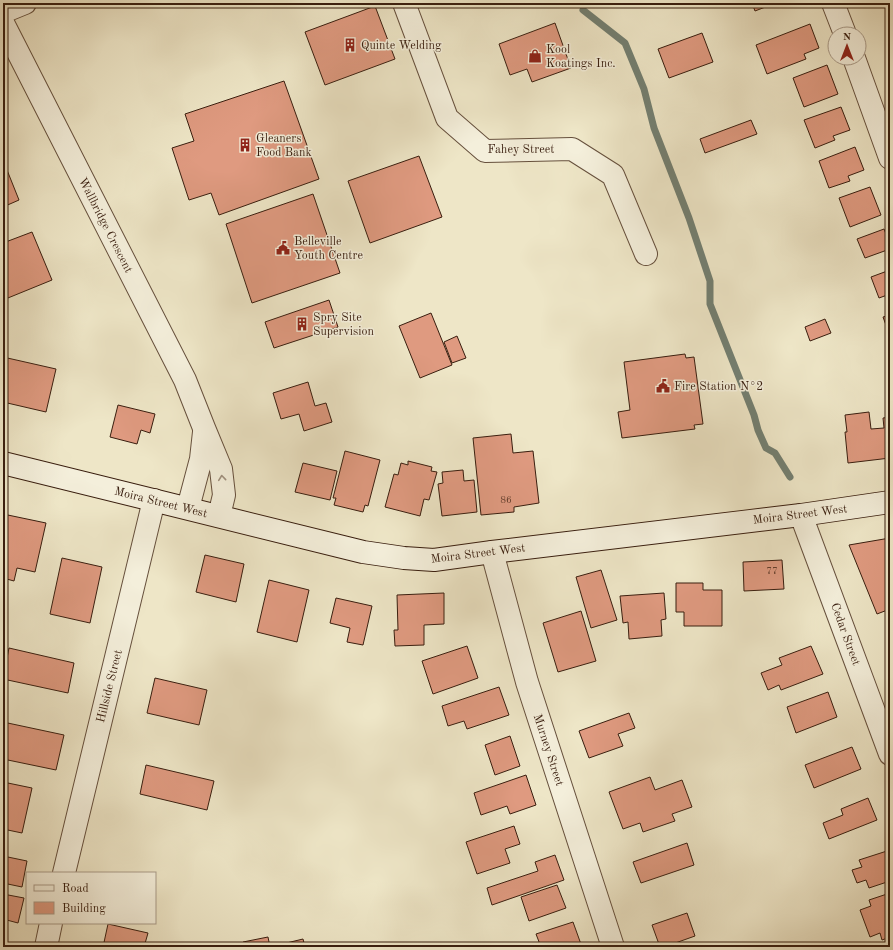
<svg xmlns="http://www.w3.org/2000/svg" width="893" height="950" font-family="'Old Standard TT',serif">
<rect width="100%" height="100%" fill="#eee6c7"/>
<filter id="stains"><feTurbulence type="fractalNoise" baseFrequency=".005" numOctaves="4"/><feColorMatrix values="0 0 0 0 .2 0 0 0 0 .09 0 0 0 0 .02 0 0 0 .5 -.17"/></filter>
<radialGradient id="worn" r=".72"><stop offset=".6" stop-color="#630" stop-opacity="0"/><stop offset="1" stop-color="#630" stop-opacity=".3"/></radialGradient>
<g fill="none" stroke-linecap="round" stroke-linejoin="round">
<polyline stroke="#737f71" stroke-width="7" points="583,10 625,43 644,89 654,128 689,218 710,281 710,304 754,415 758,430 766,448 775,453 790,477"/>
</g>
<g fill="#df9a80" stroke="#391e0f">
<polygon points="752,3 767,3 768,6 755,11"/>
<polygon points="375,6 395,59 325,85 305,32"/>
<polygon points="890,13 890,26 886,15"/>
<polygon points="555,23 571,68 532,82 527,69 510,75 499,44"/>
<polygon points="810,24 819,48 804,54 806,59 767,74 756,45"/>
<polygon points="702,33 713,62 669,78 658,49"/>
<polygon points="827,65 838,94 804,107 793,78"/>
<polygon points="284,81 319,179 219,215 211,193 189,200 172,148 194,141 185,114"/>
<polygon points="841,107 850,130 833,136 835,140 815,148 804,120"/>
<polygon points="751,120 757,134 705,153 700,139"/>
<polygon points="855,147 864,170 848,176 850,181 829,188 819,161"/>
<polygon points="419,156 442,217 370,243 348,181"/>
<polygon points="3,160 19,200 3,207"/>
<polygon points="870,187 881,215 850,227 839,198"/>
<polygon points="313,194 340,273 252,303 226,224"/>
<polygon points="884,229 890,244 890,249 865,258 857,239"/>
<polygon points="32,232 52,280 3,300 3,243"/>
<polygon points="890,270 890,294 879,298 871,277"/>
<polygon points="329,300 338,327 274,348 265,322"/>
<polygon points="431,313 452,365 420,378 399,326"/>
<polygon points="890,315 890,336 883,317"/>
<polygon points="825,319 831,333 810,341 805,327"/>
<polygon points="457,336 466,358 452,363 444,342"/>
<polygon points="685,354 686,358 694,357 703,424 694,425 695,429 622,438 618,412 630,410 624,362"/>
<polygon points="3,357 56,369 46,412 3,402"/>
<polygon points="308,382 315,406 326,403 332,422 304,431 299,414 281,419 273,393"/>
<polygon points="118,405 155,414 150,433 141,430 137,444 110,437"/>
<polygon points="869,412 871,429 884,428 883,418 890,417 890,458 848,463 845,432 847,432 845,415"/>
<polygon points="511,434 513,453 533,451 539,503 514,507 514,512 481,515 473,438"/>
<polygon points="345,451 380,460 368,506 365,505 363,512 334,505 336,498 333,498"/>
<polygon points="408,461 432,467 431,471 437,472 429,500 424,499 420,516 385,507 394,474 398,475 401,463 408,465"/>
<polygon points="303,463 337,471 330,500 295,492"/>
<polygon points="463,470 464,481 474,480 477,512 442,516 438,484 443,483 442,472"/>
<polygon points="3,514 46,523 35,572 17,568 14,581 3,578"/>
<polygon points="890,538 890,609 877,614 849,545"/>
<polygon points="205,555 244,564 236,602 196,592"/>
<polygon points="62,558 102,567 90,623 50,614"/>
<polygon points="782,560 784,589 744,591 743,562"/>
<polygon points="601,570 617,620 591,628 576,577"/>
<polygon points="269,580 309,590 297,642 257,632"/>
<polygon points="676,583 703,583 703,590 722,590 722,626 684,626 684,612 676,612"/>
<polygon points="444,593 444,624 424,625 424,645 395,646 394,630 398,630 397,595"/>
<polygon points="664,593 666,619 661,620 662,636 629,639 628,622 623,623 620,596"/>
<polygon points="336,598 372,606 363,645 347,642 350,628 330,623"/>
<polygon points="581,611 596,661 558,672 543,623"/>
<polygon points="467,646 478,678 433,694 422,661"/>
<polygon points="811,646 823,674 781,690 779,685 768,690 761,673 782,665 779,658"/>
<polygon points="9,648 74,663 68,693 3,679"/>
<polygon points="155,678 207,690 199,725 147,713"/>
<polygon points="499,687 509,715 467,729 464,721 448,726 442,706"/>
<polygon points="828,692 837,717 796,733 787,707"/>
<polygon points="629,713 635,728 618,734 623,746 589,758 579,731"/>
<polygon points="3,722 64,735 56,770 3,759"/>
<polygon points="510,736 520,766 495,775 485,745"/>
<polygon points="852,747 861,769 814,788 805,765"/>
<polygon points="146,765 214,781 207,810 140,794"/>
<polygon points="526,775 536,805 510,814 507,806 481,815 474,793"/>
<polygon points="650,777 655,790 682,780 692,807 672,814 675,821 643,832 640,823 623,829 609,792"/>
<polygon points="3,782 32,788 22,833 3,829"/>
<polygon points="868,798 877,820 829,839 823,823 843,815 841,809"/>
<polygon points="514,826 520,844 505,849 510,863 477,874 466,842"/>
<polygon points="687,843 694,865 641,883 633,862"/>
<polygon points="890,850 890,881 869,888 866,880 857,883 852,870 862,867 859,860"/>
<polygon points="555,855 564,880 492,905 487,888 538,871 535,862"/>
<polygon points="3,856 27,861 22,887 3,883"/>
<polygon points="557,885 566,908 529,921 521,897"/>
<polygon points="890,893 890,937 882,940 880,933 870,937 860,910 871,906 869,900"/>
<polygon points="3,894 24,898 18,923 3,919"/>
<polygon points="687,913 695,936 664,947 660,947 652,925"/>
<polygon points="573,922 582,947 541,947 536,934"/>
<polygon points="108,924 148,933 144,947 103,947"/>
<polygon points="268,937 270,947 303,939 305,947 244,947 243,942"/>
<polygon points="3,943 10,944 10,947 3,947"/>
</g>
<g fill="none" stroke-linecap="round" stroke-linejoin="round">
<g stroke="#66503d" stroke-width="24">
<g id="street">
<polyline points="404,3 447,118 485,151 572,149 613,175 646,254"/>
<polyline points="833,3 845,34"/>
<polyline points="3,12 25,3"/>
<polyline points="3,23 185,380 204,428 221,469 224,495 219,516"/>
<polyline points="854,58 890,158"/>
<polyline points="188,508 201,459 204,432"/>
<polyline points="801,515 890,754"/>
<polyline points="492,552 527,682 613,947"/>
<polyline points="64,873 154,500"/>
<polyline points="46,947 51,923"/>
</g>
</g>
<g stroke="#391e0f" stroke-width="24">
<polyline id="secondary" points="3,463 363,552 404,558 434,560 492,552 801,515 890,502"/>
</g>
<use href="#street" stroke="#f4efdb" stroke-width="22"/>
<use href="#secondary" stroke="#f4efdb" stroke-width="22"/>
</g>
<defs><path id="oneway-chevron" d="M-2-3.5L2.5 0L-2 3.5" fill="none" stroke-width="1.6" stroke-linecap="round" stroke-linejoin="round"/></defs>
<use stroke="#a0917f" href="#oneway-chevron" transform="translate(222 478) rotate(-96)"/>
<defs>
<g id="building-bare" transform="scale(1.08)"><path d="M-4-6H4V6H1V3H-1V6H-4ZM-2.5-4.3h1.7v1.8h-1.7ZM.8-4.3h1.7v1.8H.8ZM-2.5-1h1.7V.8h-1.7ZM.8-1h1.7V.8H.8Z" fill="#8f2418" stroke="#f4efdb" stroke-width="2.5" paint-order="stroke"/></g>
<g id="shop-bare" transform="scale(1.08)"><path d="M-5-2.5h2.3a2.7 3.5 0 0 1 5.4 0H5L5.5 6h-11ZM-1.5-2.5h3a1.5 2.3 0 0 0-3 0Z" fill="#8f2418" stroke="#f4efdb" stroke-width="2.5" paint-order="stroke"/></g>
<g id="civic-bare" transform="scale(1.08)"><path d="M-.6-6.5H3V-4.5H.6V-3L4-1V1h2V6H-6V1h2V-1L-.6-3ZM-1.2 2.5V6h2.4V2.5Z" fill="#8f2418" stroke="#f4efdb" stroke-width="2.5" paint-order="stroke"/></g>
</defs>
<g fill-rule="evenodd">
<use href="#building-bare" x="350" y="45"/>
<use href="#shop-bare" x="535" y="56"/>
<use href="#building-bare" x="245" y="145"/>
<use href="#civic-bare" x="283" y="248"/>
<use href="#building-bare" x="302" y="324"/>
<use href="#civic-bare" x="663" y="386"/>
</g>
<g text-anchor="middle" stroke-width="3" stroke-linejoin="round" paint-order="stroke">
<g font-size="10" fill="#623d2b">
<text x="506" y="503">86</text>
<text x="772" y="574">77</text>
</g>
<g font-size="12" fill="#391e0f" stroke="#f4efdb" text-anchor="start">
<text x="361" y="49">Quinte Welding</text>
<text x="546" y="53">Kool<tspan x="546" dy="14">Koatings Inc.</tspan></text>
<text x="256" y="142">Gleaners<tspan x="256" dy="14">Food Bank</tspan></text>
<text x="294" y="245">Belleville<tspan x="294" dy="14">Youth Centre</tspan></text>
<text x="313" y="321">Spry Site<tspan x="313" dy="14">Supervision</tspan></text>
<text x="674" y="390">Fire Station N°2</text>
</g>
<g font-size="12" fill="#391e0f" stroke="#f4efdb">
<text x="521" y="153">Fahey Street</text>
<text transform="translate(106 225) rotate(63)" y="4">Wallbridge Crescent</text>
<text transform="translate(161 502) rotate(14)" y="4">Moira Street West</text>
<text transform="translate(800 514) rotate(-7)" y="4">Moira Street West</text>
<text transform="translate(478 553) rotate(-7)" y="4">Moira Street West</text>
<text transform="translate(846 634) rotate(70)" y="4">Cedar Street</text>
<text transform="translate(109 686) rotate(-76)" y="4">Hillside Street</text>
<text transform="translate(549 750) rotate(72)" y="4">Murney Street</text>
</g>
</g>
<rect width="893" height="950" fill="none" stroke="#eee6c7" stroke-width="16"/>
<rect x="4" y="4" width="885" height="942" fill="none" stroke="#391e0f" stroke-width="2"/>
<rect x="8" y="8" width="877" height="934" fill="none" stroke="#391e0f"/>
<rect x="26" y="872" width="130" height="52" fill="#f4efdb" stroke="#a99b89"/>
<rect x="34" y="885" width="20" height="6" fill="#f4efdb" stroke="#a99b89"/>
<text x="62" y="892" font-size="12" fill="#391e0f">Road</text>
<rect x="34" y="902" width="20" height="12" fill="#df9a80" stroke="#a99b89"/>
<text x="62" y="912" font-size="12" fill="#391e0f">Building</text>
<g transform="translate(847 46)"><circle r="19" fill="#f4efdb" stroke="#a99b89"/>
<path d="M0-3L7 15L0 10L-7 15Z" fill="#8f2418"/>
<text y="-6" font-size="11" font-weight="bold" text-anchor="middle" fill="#391e0f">N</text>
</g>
<rect width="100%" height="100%" filter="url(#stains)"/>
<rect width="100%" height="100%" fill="url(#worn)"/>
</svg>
